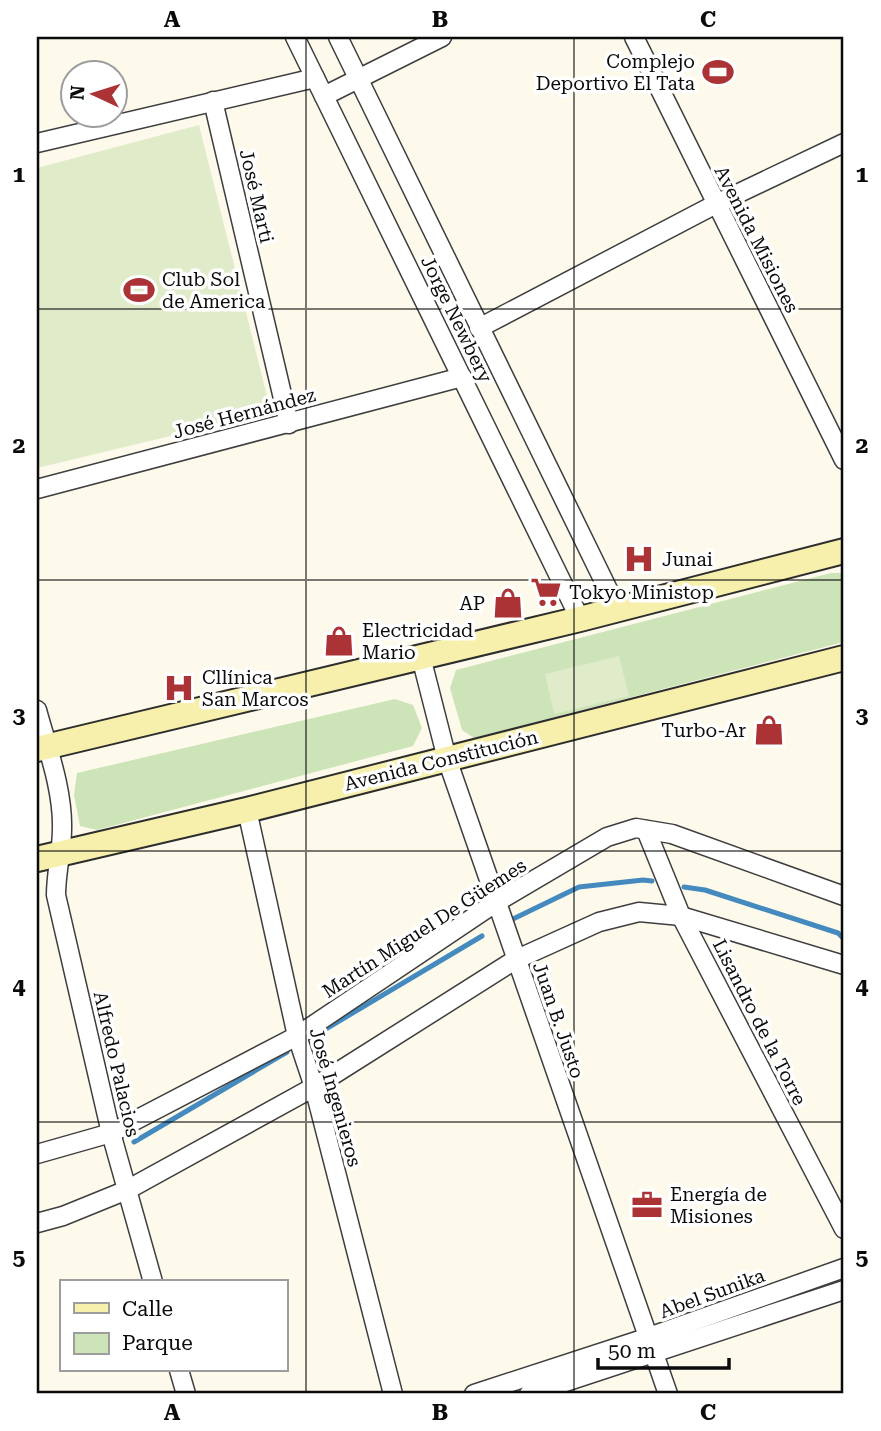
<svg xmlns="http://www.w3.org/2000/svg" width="881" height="1431" font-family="'Roboto Serif',serif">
<rect width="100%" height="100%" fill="#fdfaeb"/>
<g fill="#cde3b8">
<polygon points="831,573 844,573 844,642 474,738 462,730 450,688 456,670"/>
<polygon points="395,699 413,705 422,728 413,746 97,830 80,826 74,795 77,773"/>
</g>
<g fill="#dfebc9">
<polygon points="199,125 271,412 37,468 37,168"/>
<polygon points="619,656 629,696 554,714 545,674"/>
</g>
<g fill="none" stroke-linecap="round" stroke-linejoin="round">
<g stroke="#448abe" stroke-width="5">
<polyline points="684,887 705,890 838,933 844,939"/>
<polyline points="513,919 579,887 643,880 652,881"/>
<polyline points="319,1033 482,936"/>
<polyline points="134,1142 287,1052"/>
</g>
<g stroke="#3e3e3e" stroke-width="21">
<g id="street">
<polyline points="295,37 580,619"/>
<polyline points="338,37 618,610"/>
<polyline points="634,37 844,460"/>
<polyline points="324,96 442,37"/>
<polyline points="213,101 289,424"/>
<polyline points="37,143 315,78"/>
<polyline points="479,328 716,204 844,143"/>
<polyline points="37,489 462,377"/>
<polyline points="421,657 447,759 668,1394"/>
<path d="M37 710C47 747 63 789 62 829 62 851 56 872 56 895L111 1133 153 1282"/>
<polyline points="247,810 297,1036 314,1087 393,1394"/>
<polyline points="646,830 681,916 844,1229"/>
<polyline points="37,1154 111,1133 297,1036 495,903 607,837 636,828 672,834 844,896"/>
<polyline points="37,1223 63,1216 127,1190 314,1087 515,960 599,922 639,912 681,916 844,965"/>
<polyline points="179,1370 186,1394"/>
<polyline points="474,1394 649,1337 844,1268"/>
<polyline points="529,1394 844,1290"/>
</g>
</g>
<g stroke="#2d2d2d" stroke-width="28">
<g id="secondary">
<polyline points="37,749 580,619 844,551"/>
<polyline points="37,859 247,810 844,658"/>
</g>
</g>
<use href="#street" stroke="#fff" stroke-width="18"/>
<use href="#secondary" stroke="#f6f0ac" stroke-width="24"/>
</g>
<path fill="none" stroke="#0b0b0b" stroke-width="2" stroke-opacity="0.55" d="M306 37V1394M574 37V1394M37 309H844M37 580H844M37 851H844M37 1122H844"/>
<defs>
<g id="stadium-bare" transform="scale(2.415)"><path d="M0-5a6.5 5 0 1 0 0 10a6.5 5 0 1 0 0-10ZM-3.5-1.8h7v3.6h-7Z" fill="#ab3235" stroke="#fff" stroke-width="2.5" paint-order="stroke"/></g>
<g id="hospital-bare" transform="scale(2.415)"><path d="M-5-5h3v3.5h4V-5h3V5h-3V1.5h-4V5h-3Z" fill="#ab3235" stroke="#fff" stroke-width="2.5" paint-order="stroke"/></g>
<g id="supermarket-bare" transform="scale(2.415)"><path d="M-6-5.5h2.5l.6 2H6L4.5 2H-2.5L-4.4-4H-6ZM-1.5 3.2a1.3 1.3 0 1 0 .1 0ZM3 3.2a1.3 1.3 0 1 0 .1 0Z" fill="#ab3235" stroke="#fff" stroke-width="2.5" paint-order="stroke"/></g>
<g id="shop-bare" transform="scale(2.415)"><path d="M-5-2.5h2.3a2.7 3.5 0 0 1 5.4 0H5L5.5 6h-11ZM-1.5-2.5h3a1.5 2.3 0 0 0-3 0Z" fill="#ab3235" stroke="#fff" stroke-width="2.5" paint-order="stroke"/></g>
<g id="office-bare" transform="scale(2.415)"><path d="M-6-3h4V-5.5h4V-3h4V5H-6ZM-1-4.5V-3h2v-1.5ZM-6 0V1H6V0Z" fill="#ab3235" stroke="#fff" stroke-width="2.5" paint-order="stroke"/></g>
</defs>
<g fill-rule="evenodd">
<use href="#stadium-bare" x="718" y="72"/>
<use href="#stadium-bare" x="139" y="290"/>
<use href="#hospital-bare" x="639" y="559"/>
<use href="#supermarket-bare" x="546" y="592"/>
<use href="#shop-bare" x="508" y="603"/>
<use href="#shop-bare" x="339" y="641"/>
<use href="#hospital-bare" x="179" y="688"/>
<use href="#shop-bare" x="769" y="730"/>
<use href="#office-bare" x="647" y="1205"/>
</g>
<g text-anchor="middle" stroke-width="7" stroke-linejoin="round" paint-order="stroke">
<g font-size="19" fill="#0b0b0b" stroke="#fff" text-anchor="start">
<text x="695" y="68" text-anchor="end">Complejo<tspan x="695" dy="22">Deportivo El Tata</tspan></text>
<text x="162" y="286">Club Sol<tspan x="162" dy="22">de America</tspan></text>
<text x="662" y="566">Junai</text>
<text x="569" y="599">Tokyo Ministop</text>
<text x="485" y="610" text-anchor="end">AP</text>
<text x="362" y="637">Electricidad<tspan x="362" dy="22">Mario</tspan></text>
<text x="202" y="684">Cllínica<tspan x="202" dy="22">San Marcos</tspan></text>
<text x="746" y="737" text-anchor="end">Turbo-Ar</text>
<text x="670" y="1201">Energía de<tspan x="670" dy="22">Misiones</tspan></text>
</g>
<g font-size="19" fill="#0b0b0b" stroke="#fff">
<text transform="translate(257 196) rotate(77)" y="7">José Marti</text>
<text transform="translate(757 239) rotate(63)" y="7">Avenida Misiones</text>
<text transform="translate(457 319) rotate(64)" y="7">Jorge Newbery</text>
<text transform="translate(244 413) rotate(-15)" y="7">José Hernández</text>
<text transform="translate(441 760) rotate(-14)" y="7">Avenida Constitución</text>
<text transform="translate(424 928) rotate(-33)" y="7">Martín Miguel De Güemes</text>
<text transform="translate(559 1020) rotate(71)" y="7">Juan B. Justo</text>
<text transform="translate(760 1022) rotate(63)" y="7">Lisandro de la Torre</text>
<text transform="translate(117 1064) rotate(77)" y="7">Alfredo Palacios</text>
<text transform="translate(336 1097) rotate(74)" y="7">José Ingenieros</text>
<text transform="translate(712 1293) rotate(-20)" y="7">Abel Sunika</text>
</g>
</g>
<rect width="881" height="1431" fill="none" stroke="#ffffff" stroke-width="77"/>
<rect x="60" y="1280" width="228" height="91" fill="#ffffff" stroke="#9d9d9d" stroke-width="2"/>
<rect x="74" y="1303" width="35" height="10" fill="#f6f0ac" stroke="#9d9d9d" stroke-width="2"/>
<text x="122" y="1316" font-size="21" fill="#0b0b0b">Calle</text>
<rect x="74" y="1333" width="35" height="21" fill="#cde3b8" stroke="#9d9d9d" stroke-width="2"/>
<text x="122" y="1350" font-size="21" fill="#0b0b0b">Parque</text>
<g transform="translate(94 94) rotate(274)"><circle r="33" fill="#ffffff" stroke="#9d9d9d" stroke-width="2"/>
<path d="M0-5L12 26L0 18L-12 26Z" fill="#ab3235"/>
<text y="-10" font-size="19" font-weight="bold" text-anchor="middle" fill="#0b0b0b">N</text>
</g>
<path d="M598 1358v10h131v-10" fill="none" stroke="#0b0b0b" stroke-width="3.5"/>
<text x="608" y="1358" font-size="21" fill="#0b0b0b" stroke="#ffffff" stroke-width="5" paint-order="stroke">50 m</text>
<rect x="38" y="38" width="804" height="1354" fill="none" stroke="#0b0b0b" stroke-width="2.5"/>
<g font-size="23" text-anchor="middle" font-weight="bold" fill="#0b0b0b">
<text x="172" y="27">A</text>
<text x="440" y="27">B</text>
<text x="708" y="27">C</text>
<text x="19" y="182">1</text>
<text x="862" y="182">1</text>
<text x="19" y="453">2</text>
<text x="862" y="453">2</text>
<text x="19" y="723">3</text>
<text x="862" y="723">3</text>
<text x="19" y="994">4</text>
<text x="862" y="994">4</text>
<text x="19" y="1265">5</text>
<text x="862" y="1265">5</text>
<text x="172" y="1420">A</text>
<text x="440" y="1420">B</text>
<text x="708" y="1420">C</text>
</g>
</svg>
